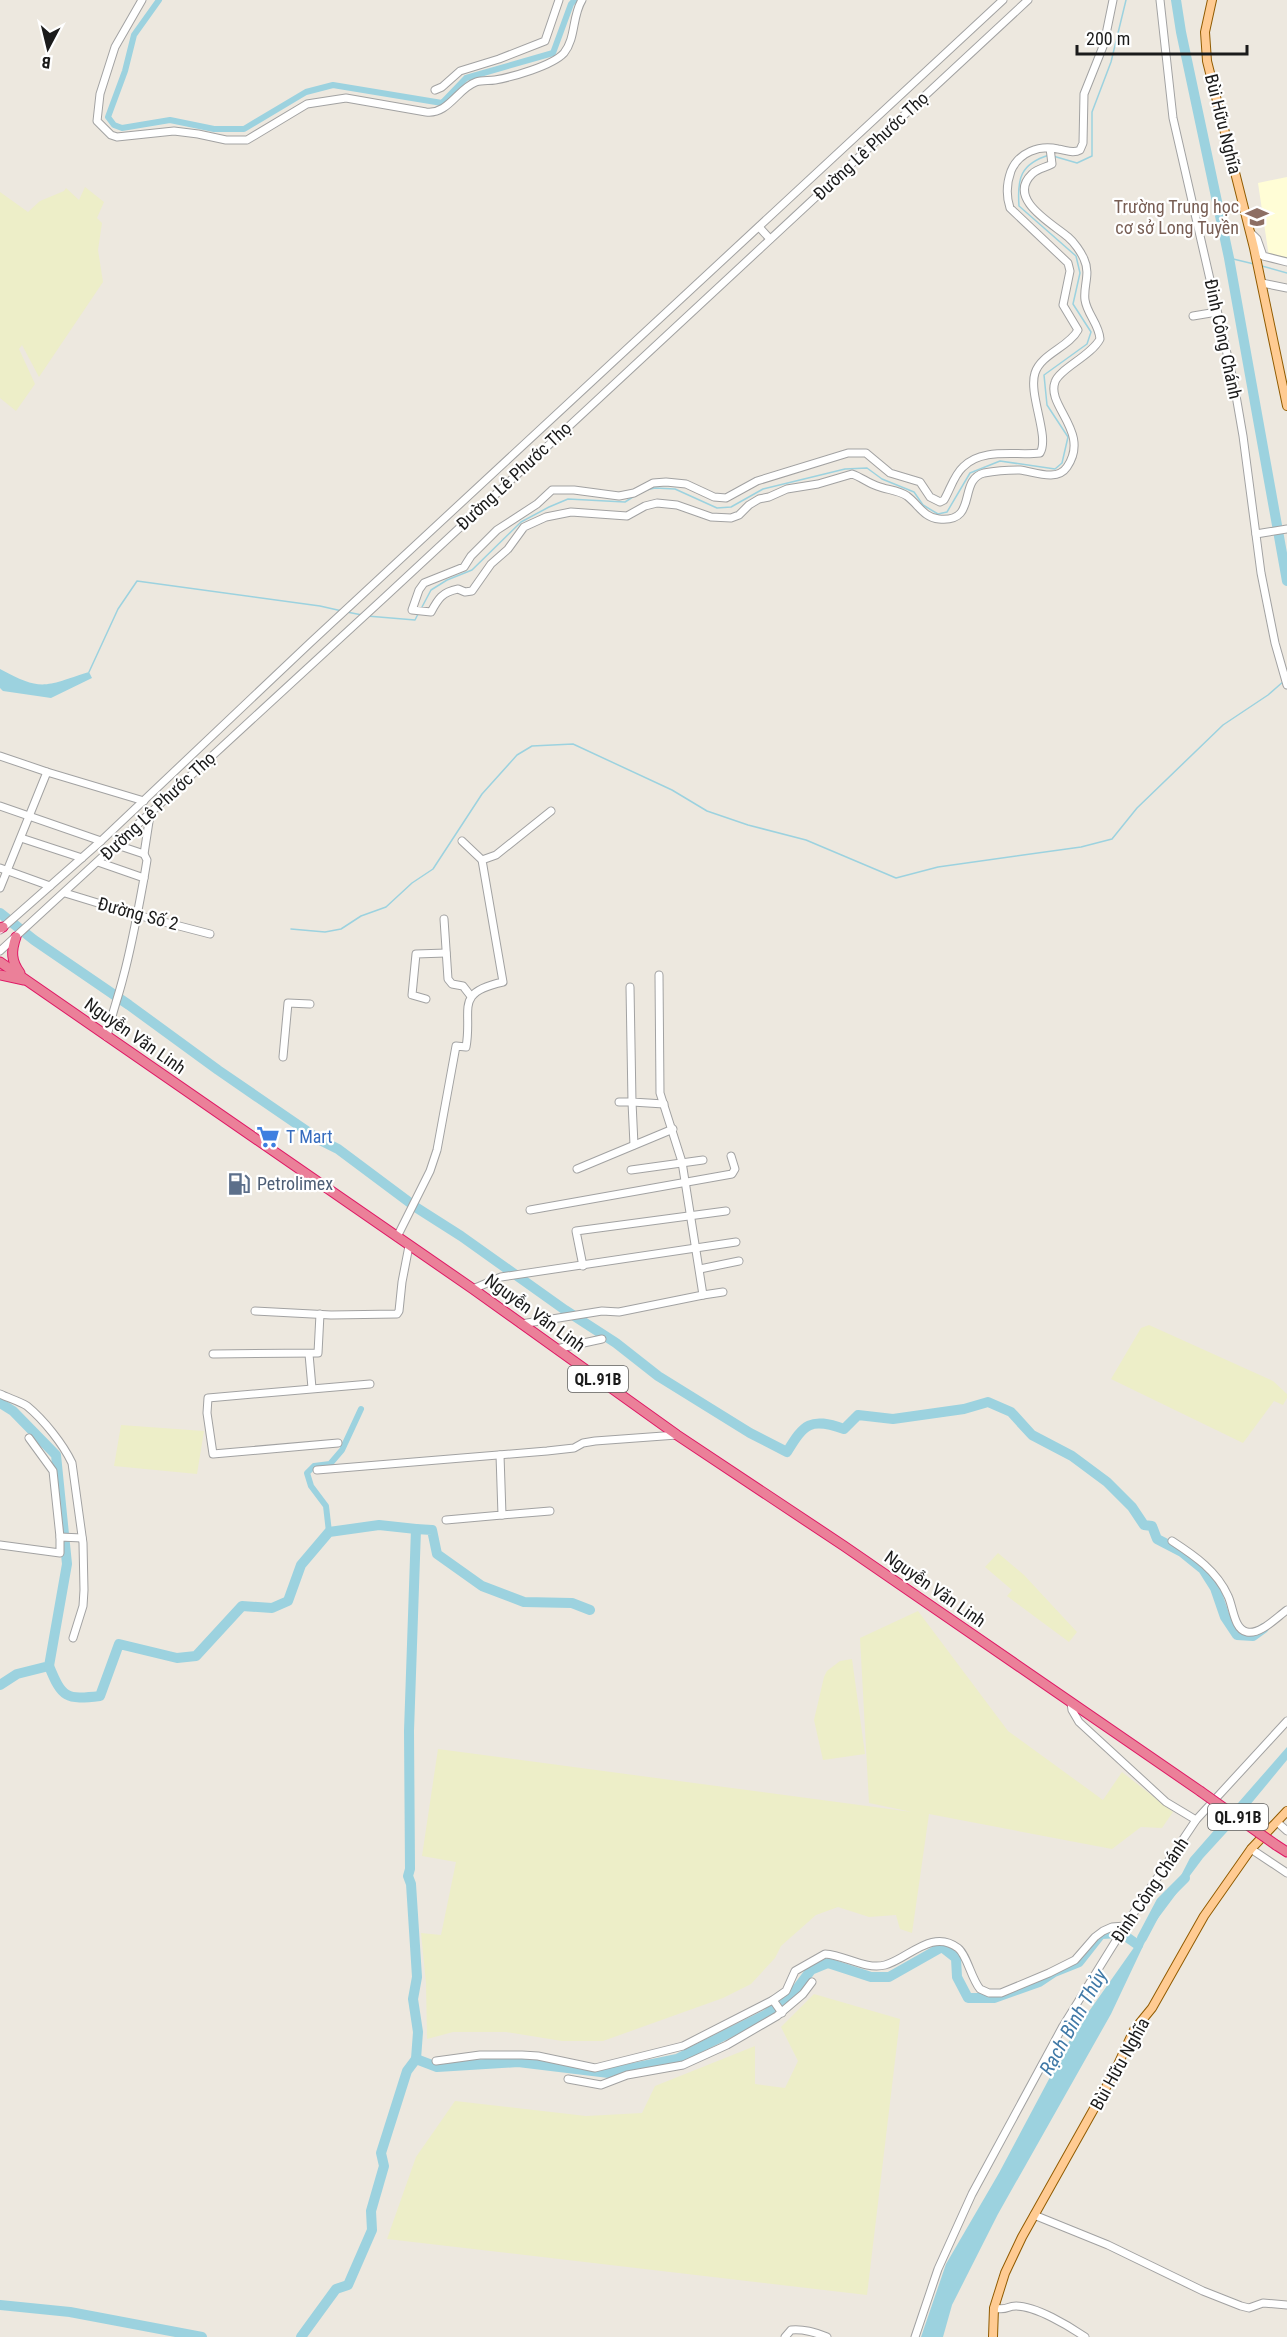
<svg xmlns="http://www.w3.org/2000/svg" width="1287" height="2337" font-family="'Roboto Condensed',sans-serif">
<rect width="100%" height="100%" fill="#ede8df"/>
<polygon fill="#fffdd6" points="1287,177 1287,258 1269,257 1258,183"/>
<g fill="#edeec8">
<polygon points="85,187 104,202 97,218 102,223 98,250 103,282 39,377 22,345 19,349 35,384 16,411 0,398 0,192 28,212 40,201 64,191 66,188 79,200"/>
<polygon points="1149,1325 1273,1381 1287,1394 1287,1398 1283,1405 1274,1401 1243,1443 1111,1379 1141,1328"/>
<polygon points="121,1425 204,1431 197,1474 114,1466"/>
<polygon points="998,1553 1024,1575 1077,1632 1069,1642 1007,1596 1012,1590 985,1567"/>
<polygon points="918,1611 1008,1731 1103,1800 1122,1772 1173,1812 1162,1828 1141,1827 1112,1849 929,1814 912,1933 900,1929 896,1915 869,1917 838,1907 816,1915 781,1946 775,1958 751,1984 723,1998 603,2041 562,2041 506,2032 453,2032 427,2039 426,1983 421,1933 441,1935 456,1862 422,1856 438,1749 912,1812 869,1803 860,1638"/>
<polygon points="852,1659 865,1754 823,1760 814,1720 824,1677 827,1671 840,1661"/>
<polygon points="814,1994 900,2019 867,2295 387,2239 416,2157 455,2101 586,2116 642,2113 655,2086 755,2046 755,2084 785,2088 798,2061 781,2027"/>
</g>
<g fill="#9cd2df">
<path d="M0 669C42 692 45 686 89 672L92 678 51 698 3 691 0 688Z"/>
<polygon points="1287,1747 1287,1760 1235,1823 1203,1858 1153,1925 1111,2014 998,2214 952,2305 943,2337 921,2337 946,2264 999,2173 1073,2034 1171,1895 1190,1858"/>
</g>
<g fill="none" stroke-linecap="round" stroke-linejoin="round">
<g stroke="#9cd2df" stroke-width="1.5">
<polyline points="1053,156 1077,163 1092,156 1092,112 1111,62 1126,0"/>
<polyline points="1229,258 1254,264"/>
<polyline points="1262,266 1287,273"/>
<path d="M646 490 655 488 675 489 717 508 731 507 763 489 845 469 867 468 882 479 914 492 923 505 938 514 947 512 970 473 1000 461 1055 469 1062 463 1068 437 1047 405 1044 375 1087 344 1091 332 1073 304 1080 273 1076 256 1019 206C1017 179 1020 164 1049 155"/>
<polyline points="422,607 431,590 447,580 472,570 521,522 549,507 568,499 625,502 636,495"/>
<polyline points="347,612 362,615"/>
<polyline points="367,616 415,620 418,614"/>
<polyline points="89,672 118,609 137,581 320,606 342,611"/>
<polyline points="291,929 325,932 341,929 361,916 386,907 412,883 433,869 482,794 517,755 532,746 573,744 672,790 707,811 748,825 806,840 896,878 938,867 1081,847 1112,839 1137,808 1223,725 1268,695 1284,681"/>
</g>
<g stroke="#9cd2df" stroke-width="6">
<polyline points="159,0 134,35 125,71 108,117 114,125 122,128 170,120 214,129 244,129 306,92 333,85 442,103 466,78 553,53 571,4 575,0"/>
<polyline points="329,1532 326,1506 311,1486 307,1473 314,1466 330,1464 342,1450 361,1409"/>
</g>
<g stroke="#9cd2df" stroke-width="10">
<polyline points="1176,0 1181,32 1229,258 1287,581"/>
<path d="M0 913 34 940 129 1005 218 1070 320 1140 338 1149 417 1208 461 1236 565 1310 616 1343 658 1376 750 1433 787 1452C804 1424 810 1417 844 1429L858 1415 893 1419 964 1409 988 1402 1011 1412 1032 1435 1072 1456 1107 1482 1132 1507 1144 1525 1152 1526 1157 1539 1182 1552 1203 1569 1215 1588 1225 1617 1237 1635 1253 1636 1264 1628"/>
<polyline points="0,1403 13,1411 56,1455 67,1564 49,1666 17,1674 0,1685"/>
<polyline points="416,1529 432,1530 437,1554 482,1586 524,1602 572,1603 590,1610"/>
<path d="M49 1666C62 1698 66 1700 100 1696L119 1644 177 1658 196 1656 242 1606 272 1608 288 1601 301 1565 329 1532 379 1525 416 1529 409 1731 410 1869 408 1876 411 1884 417 1977 413 1999 418 2032 416 2059"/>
<polyline points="1142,1938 1161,1902 1185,1878"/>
<polyline points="0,2305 70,2312 202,2337"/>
<polyline points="301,2337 336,2289 348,2285 372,2230 371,2211 384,2166 381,2153 407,2071 416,2059 437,2067 518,2062 609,2073 677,2059 767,2014 793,1994 811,1970 828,1963 871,1977 889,1977 942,1947 956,1958 957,1977 968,1998 994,1998 1039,1982 1054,1972 1079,1962 1101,1934 1121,1933 1138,1945"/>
</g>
<g stroke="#a2a2a2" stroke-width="9">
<g id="minor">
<path d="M142 0 115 47 100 94 97 121 111 135 117 137 174 131 198 134 226 140H247L307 104 346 98 426 112C448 115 458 88 476 82 482 80 489 81 495 80 512 77 552 66 564 53 576 38 572 16 582 0"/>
<polyline points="1160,0 1173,118 1234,384 1243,436 1261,573 1275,643 1287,685"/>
<polyline points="435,90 442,87 460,71 499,59 545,41 559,0"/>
<path d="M1050 148 1052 164C1045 168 1038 168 1032 174 1006 199 1053 224 1068 237 1074 242 1081 252 1084 259 1091 274 1083 286 1085 300 1087 314 1099 324 1100 339 1091 356 1059 369 1055 382 1046 406 1091 432 1067 467 1057 482 1035 472 1020 470 1009 470 995 471 984 473 957 480 979 523 939 519 924 518 918 504 907 496 898 490 887 490 877 486 868 483 861 477 852 474L818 484 787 489 769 497 759 499 749 505 739 515 731 518 711 517 677 505 657 503 645 506 627 516 571 512 546 517 524 527 508 549 491 564 472 591 465 592 458 589C442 592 438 599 431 612L412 610 419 590 424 583 464 567 471 556 497 530 537 504 552 490H574L619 496 634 493 653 483 666 482 686 484 714 497 726 498 757 481 848 453H866L890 473 920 482 930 497 940 502 944 500C950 490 954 475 963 467 982 447 1017 456 1040 453 1050 437 1028 394 1035 373 1041 354 1069 347 1078 330L1063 305 1070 271 1068 263 1010 208C1006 196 1007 182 1011 171 1019 152 1039 145 1058 149 1066 150 1073 154 1080 150L1083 143 1084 94 1104 44 1113 0"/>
<polyline points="759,227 770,239"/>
<polyline points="1251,233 1257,239 1263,256 1287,262"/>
<polyline points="1262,283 1287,288"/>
<polyline points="1193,316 1217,312"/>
<polyline points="1256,534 1287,529"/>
<polyline points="0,756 47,772"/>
<polyline points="0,806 101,841"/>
<polyline points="21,838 82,858"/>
<polyline points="462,841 482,860"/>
<polyline points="117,845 144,854 150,815"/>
<path d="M98 862 144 878C138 911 132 945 123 978 118 998 111 1016 107 1037"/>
<polyline points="0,868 50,886"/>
<polyline points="144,878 147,860 144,854"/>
<polyline points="0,888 47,772 144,801"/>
<polyline points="65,893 137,915 210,934"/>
<polyline points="444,919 448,979 452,984 463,986 470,995"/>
<polyline points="0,930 101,841 310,643 1003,0"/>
<polyline points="0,951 385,597 1028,0"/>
<polyline points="630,987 632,1102 664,1104"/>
<polyline points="426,999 412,995 416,954 446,953"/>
<polyline points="283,1057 288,1003 310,1004"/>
<polyline points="619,1102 632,1102 634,1145"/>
<polyline points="577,1169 673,1129"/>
<polyline points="631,1170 703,1160"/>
<polyline points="530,1210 732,1174 735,1169 731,1156"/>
<path d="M397 1237 430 1171 437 1150 456 1046 466 1047C473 1009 453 993 503 982L482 860 496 855 551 811"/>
<polyline points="583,1266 576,1231 726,1211"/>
<polyline points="700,1269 739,1261"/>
<polyline points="473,1289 501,1277 736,1242"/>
<polyline points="703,1295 723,1292"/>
<polyline points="255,1311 331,1315 397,1314 399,1311 402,1282 409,1246"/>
<polyline points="521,1324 602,1311 619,1312 703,1295 682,1162 660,1093 659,975"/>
<polyline points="556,1349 602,1339"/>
<polyline points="213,1354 318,1353 320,1314"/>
<polyline points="309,1354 312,1388"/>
<path d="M0 1394C8 1398 19 1401 27 1406 44 1420 63 1444 72 1463L83 1543 84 1590 83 1606 73 1638"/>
<polyline points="29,1438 53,1471 60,1537"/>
<polyline points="338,1443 213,1454 207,1413 208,1398 370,1384"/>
<polyline points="317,1470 547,1451 574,1448 583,1443 595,1441 677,1435"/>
<polyline points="502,1515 550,1511"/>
<polyline points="446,1520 502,1515 500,1455"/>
<path d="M1172 1541C1195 1556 1217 1571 1228 1596 1233 1606 1234 1630 1247 1632 1260 1635 1277 1617 1287 1610"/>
<polyline points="0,1545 60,1553 60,1537 82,1538"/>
<polyline points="1071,1703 1072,1710 1079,1722 1166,1802 1196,1820"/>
<polyline points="1277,1822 1287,1831"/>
<polyline points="1251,1849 1287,1873"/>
<path d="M782 2013 773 2000 786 1991 795 1971 825 1954C845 1955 865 1970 885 1965 908 1959 932 1928 958 1948 967 1955 971 1978 980 1989L989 1993H1001L1049 1973 1075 1960 1095 1937 1103 1931 1112 1927 1125 1926"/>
<polyline points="436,2061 480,2055 522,2055 538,2056 595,2068 683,2046 773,2000"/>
<polyline points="568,2079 601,2085 627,2075 683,2065 727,2045 777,2016 803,1994 812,1982"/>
<polyline points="1034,2215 1108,2245 1203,2291 1241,2306 1249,2308 1263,2303 1287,2305"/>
<path d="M994 2308C1008 2311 1006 2306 1016 2306 1036 2306 1069 2326 1085 2337"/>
<path d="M785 2337 791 2330C804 2329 814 2332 827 2337"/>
<polyline points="915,2337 938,2269 972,2194 1063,2026 1125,1926 1196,1820 1287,1721"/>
</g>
</g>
<g stroke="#915b00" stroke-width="10">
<g id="major">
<polyline points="1212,0 1205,32 1207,61 1254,248 1287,406"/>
<polyline points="993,2337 994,2308 1005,2273 1022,2237 1114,2073 1134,2030 1152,2008 1204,1916 1251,1849 1287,1811"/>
</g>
</g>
<g stroke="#df1865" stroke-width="11">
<g id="highway">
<polyline points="0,928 3,927"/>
<path d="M16 937C11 951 11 961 20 973"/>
<polyline points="0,962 473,1289 677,1435 844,1546 1200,1791"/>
<polyline points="0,975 24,980"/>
<polyline points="1276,1845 1287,1852"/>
</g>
</g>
<use href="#minor" stroke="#fff" stroke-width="7"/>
<use href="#major" stroke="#ffcb92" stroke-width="8"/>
<use href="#highway" stroke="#eb8099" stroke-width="9"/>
<g stroke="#df1865" stroke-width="11" stroke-linecap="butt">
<polyline id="highway-bridge" points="1200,1791 1276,1845"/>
</g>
<use href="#highway-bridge" stroke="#eb8099" stroke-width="9"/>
</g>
<defs>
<g id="school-bare" transform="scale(1.8)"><path d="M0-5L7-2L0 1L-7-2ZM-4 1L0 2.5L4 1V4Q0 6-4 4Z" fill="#8d6e63" stroke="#fff" stroke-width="2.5" paint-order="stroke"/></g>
<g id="supermarket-bare" transform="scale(1.8)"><path d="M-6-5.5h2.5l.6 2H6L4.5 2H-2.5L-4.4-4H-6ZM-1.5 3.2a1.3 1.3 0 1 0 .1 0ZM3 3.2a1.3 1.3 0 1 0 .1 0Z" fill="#3f7fe0" stroke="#fff" stroke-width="2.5" paint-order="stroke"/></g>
<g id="fuel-bare" transform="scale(1.8)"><path d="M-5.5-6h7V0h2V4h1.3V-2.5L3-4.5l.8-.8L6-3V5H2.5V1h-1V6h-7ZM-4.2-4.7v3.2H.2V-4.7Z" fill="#5c6f8a" stroke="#fff" stroke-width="2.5" paint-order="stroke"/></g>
</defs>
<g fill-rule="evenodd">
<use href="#school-bare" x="1257" y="217"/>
<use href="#supermarket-bare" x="268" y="1137"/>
<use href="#fuel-bare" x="239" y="1184"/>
</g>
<g text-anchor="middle" stroke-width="4.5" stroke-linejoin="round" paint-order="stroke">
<g fill="#fff" stroke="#5f5f5f" stroke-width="1.5">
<rect x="568" y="1366" width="60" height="26" rx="4.5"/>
<rect x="1208" y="1804" width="60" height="26" rx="4.5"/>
</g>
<g font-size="16" font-weight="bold" fill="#1b1b1b">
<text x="598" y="1385">QL.91B</text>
<text x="1238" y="1823">QL.91B</text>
</g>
<g font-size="18" fill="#1b1b1b" stroke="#fff">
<text transform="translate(1223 124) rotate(76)" y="6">Bùi Hữu Nghĩa</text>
<text transform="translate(871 146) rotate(-43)" y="6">Đường Lê Phước Thọ</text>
<text transform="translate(1223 339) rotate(78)" y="6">Đinh Công Chánh</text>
<text transform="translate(514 476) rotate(-43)" y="6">Đường Lê Phước Thọ</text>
<text transform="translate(158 806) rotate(-43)" y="6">Đường Lê Phước Thọ</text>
<text transform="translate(138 914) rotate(15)" y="6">Đường Số 2</text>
<text transform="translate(135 1036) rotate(35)" y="6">Nguyễn Văn Linh</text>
<text transform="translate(535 1313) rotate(36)" y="6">Nguyễn Văn Linh</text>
<text transform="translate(935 1589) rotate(35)" y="6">Nguyễn Văn Linh</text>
<text transform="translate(1150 1890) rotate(-56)" y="6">Đinh Công Chánh</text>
<text transform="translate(1120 2064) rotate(-61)" y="6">Bùi Hữu Nghĩa</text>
</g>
<g font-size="18" fill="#785e54" stroke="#fff" text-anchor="end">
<text x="1239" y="213">Trường Trung học<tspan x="1239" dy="21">cơ sở Long Tuyền</tspan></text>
</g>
<g font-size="18" fill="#366cbe" stroke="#fff" text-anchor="start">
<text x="286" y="1143">T Mart</text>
</g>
<g font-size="18" fill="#4e5e75" stroke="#fff" text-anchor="start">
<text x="257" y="1190">Petrolimex</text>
</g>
<g font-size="20" font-style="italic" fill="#4079a7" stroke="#fff">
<text transform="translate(1073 2022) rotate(-61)" y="7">Rạch Bình Thủy</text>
</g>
</g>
<g transform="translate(48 48) rotate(187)" stroke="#ffffff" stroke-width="4.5" paint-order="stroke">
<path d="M0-4.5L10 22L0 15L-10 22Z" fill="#1b1b1b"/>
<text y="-9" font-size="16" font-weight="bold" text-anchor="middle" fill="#1b1b1b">B</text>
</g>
<path d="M1077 45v9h170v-9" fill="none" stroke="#1b1b1b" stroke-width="3"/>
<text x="1086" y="45" font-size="18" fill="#1b1b1b" stroke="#ffffff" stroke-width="4.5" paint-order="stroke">200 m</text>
</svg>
